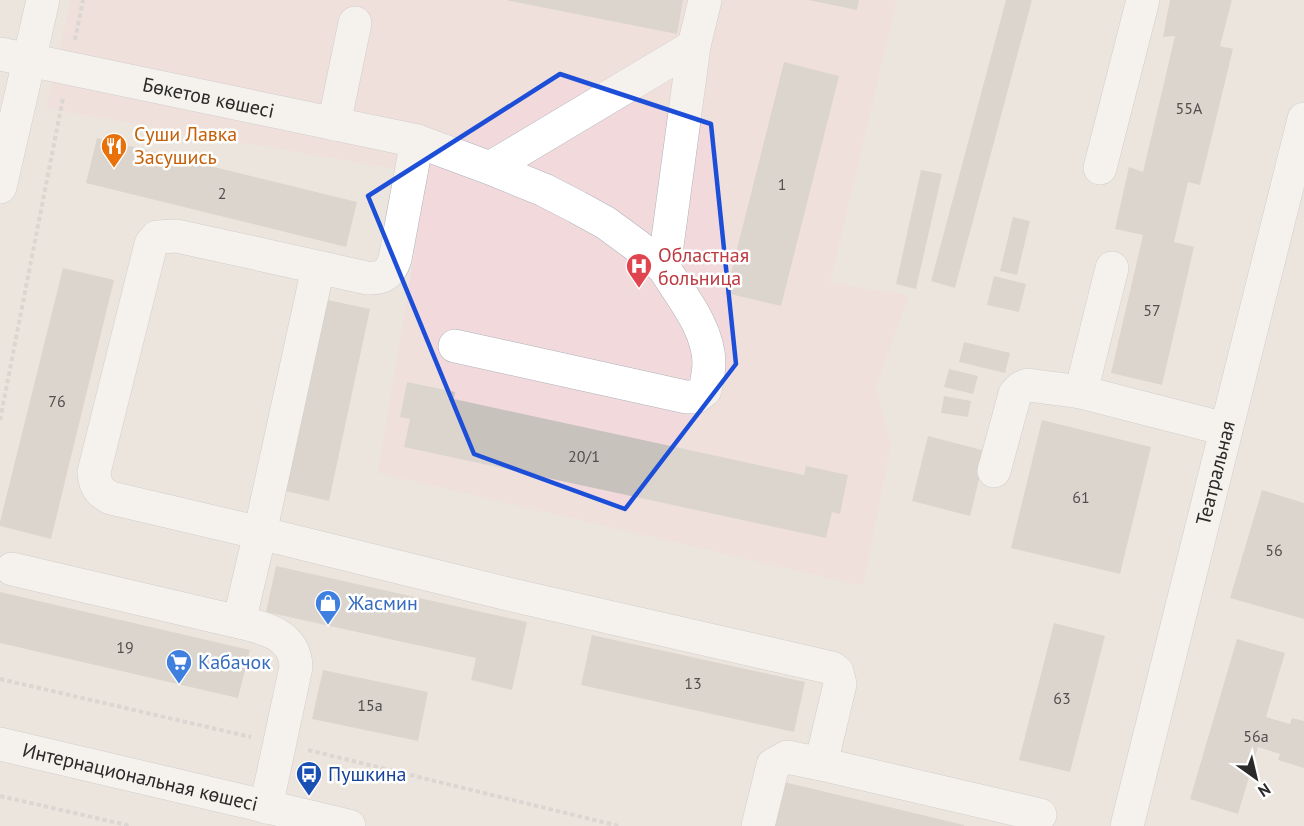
<svg xmlns="http://www.w3.org/2000/svg" width="1304" height="826" font-family="'PT Sans',sans-serif">
<rect width="100%" height="100%" fill="#ece5dd"/>
<polygon fill="#f2dadc" points="71,0 897,0 830,283 909,295 876,387 891,445 863,586 378,473 427,175 46,108"/>
<g fill="#c7c2bc">
<polygon points="506,0 683,0 677,34"/>
<polygon points="808,0 859,0 857,10"/>
<polygon points="1006,0 1032,0 955,288 931,281"/>
<polygon points="1170,0 1232,0 1220,46 1233,49 1200,185 1188,182 1174,242 1194,247 1162,385 1111,373 1143,235 1115,229 1129,167 1143,172 1175,36 1163,37"/>
<polygon points="784,62 839,76 781,306 726,293"/>
<polygon points="97,138 357,202 346,247 86,183"/>
<polygon points="921,170 942,174 916,289 896,284"/>
<polygon points="1013,217 1030,221 1017,275 1000,271"/>
<polygon points="63,268 114,280 51,539 0,526 0,522"/>
<polygon points="994,276 1026,284 1019,312 987,305"/>
<polygon points="323,299 370,309 329,501 281,490"/>
<polygon points="964,342 1010,353 1005,373 959,362"/>
<polygon points="949,369 978,376 973,394 944,387"/>
<polygon points="407,382 455,392 454,399 804,475 806,466 848,475 840,514 832,512 826,538 404,447 410,419 400,417"/>
<polygon points="944,396 971,401 968,417 941,413"/>
<polygon points="1042,420 1151,447 1120,574 1011,548"/>
<polygon points="928,436 986,451 970,516 912,501"/>
<polygon points="1262,490 1304,503 1304,619 1230,598"/>
<polygon points="276,566 527,622 512,690 471,680 476,658 266,612"/>
<polygon points="0,592 250,650 238,698 0,643"/>
<polygon points="1054,623 1105,636 1070,772 1019,760"/>
<polygon points="592,635 805,682 794,732 581,685"/>
<polygon points="1237,639 1285,653 1266,717 1290,724 1292,718 1304,721 1304,768 1278,760 1280,754 1258,747 1238,814 1190,799"/>
<polygon points="323,670 428,692 418,741 312,719"/>
<polygon points="780,781 964,825 964,826 769,826"/>
</g>
<g fill="none" stroke-linecap="round" stroke-linejoin="round">
<g stroke="#adb0ba" stroke-width="34">
<g id="minor">
<polyline points="694,46 705,0"/>
<path id="s1" d="M0 54 417 141 490 168 544 190 577 207 606 223 636 245 664 268 694 46 490 168"/>
<polyline points="334,124 355,23"/>
<polyline points="1100,168 1143,0"/>
<polyline points="0,187 43,0"/>
<path d="M318 268 260 533 111 498C99 492 95 486 94 472L151 244 157 237 177 236 367 278C383 279 390 274 395 259L417 141"/>
<path d="M455 346 686 397H696L705 390C707 381 709 371 709 362 708 327 681 296 664 268"/>
<polyline points="1081,392 1112,268"/>
<polyline points="994,471 1015,394 1021,388 1028,385 1081,392 1225,429"/>
<polyline points="12,569 239,622"/>
<path id="s2" d="M0 744 349 826"/>
<path d="M266 807 296 667C295 635 266 628 239 622L260 533 512 595 832 668 837 672 840 684 821 764"/>
<polyline points="758,826 773,765 787,757 821,764 1040,815"/>
<path id="s3" d="M1127 826 1304 119"/>
</g>
</g>
<g stroke="#c3c3c3" stroke-width="4" stroke-dasharray="4.5 3" stroke-linecap="butt">
<polyline points="75,40 83,0"/>
<polyline points="0,420 63,98"/>
<polyline points="0,679 251,737"/>
<polyline points="308,750 619,826"/>
<polyline points="0,796 131,826"/>
</g>
<use href="#minor" stroke="#fff" stroke-width="33"/>
</g>
<path d="M0 0H1304V826H0ZM560 74 711 124 736 364 625 509 474 454 368 196Z" fill="#ece5dd" fill-opacity=".55" fill-rule="evenodd"/>
<path fill="none" stroke="#1d4ed8" stroke-width="4.5" stroke-linejoin="round" d="M560 74 711 124 736 364 625 509 474 454 368 196Z"/>
<defs>
<g id="restaurant-pin" transform="scale(1.35)"><path d="M0 17L-7.5 6A9.5 9.5 0 1 1 7.5 6Z" fill="#e8710a" stroke="#fff"/><path d="M-5-6h1v4h1v-4h1v4h1v-4h1v5L-1.5 .5V6h-2V.5L-5-1ZM5-6V6H3V1.5H1.5Q1.5-4 5-6Z" fill="#fff"/></g>
<g id="hospital-pin" transform="scale(1.35)"><path d="M0 17L-7.5 6A9.5 9.5 0 1 1 7.5 6Z" fill="#e0444e" stroke="#fff"/><path d="M-5-5h3v3.5h4V-5h3V5h-3V1.5h-4V5h-3Z" fill="#fff"/></g>
<g id="shop-pin" transform="scale(1.35)"><path d="M0 17L-7.5 6A9.5 9.5 0 1 1 7.5 6Z" fill="#3f7fe0" stroke="#fff"/><path d="M-5-2.5h2.3a2.7 3.5 0 0 1 5.4 0H5L5.5 6h-11ZM-1.5-2.5h3a1.5 2.3 0 0 0-3 0Z" fill="#fff"/></g>
<g id="supermarket-pin" transform="scale(1.35)"><path d="M0 17L-7.5 6A9.5 9.5 0 1 1 7.5 6Z" fill="#3f7fe0" stroke="#fff"/><path d="M-6-5.5h2.5l.6 2H6L4.5 2H-2.5L-4.4-4H-6ZM-1.5 3.2a1.3 1.3 0 1 0 .1 0ZM3 3.2a1.3 1.3 0 1 0 .1 0Z" fill="#fff"/></g>
<g id="bus-pin" transform="scale(1.35)"><path d="M0 17L-7.5 6A9.5 9.5 0 1 1 7.5 6Z" fill="#1a4fb4" stroke="#fff"/><path d="M-5-6H5V4H4V6H2V4H-2V6H-4V4H-5ZM-3.5-4V0h7V-4ZM-3.5 1.2v1.5H-2V1.2ZM2 1.2v1.5H3.5V1.2Z" fill="#fff"/></g>
</defs>
<g fill-rule="evenodd">
<use href="#restaurant-pin" x="114" y="146"/>
<use href="#hospital-pin" x="639" y="266"/>
<use href="#shop-pin" x="328" y="603"/>
<use href="#supermarket-pin" x="179" y="662"/>
<use href="#bus-pin" x="309" y="774"/>
</g>
<g text-anchor="middle" stroke-width="5" stroke-linejoin="round" paint-order="stroke">
<g font-size="16" fill="#51504e">
<text x="1189" y="114">55А</text>
<text x="782" y="190">1</text>
<text x="222" y="199">2</text>
<text x="1152" y="316">57</text>
<text x="57" y="407">76</text>
<text x="584" y="462">20/1</text>
<text x="1081" y="503">61</text>
<text x="1274" y="556">56</text>
<text x="125" y="653">19</text>
<text x="693" y="689">13</text>
<text x="1062" y="704">63</text>
<text x="370" y="711">15а</text>
<text x="1256" y="742">56а</text>
</g>
<g font-size="20" fill="#2a2a2a" stroke="#fff">
<text dy="7" stroke="none"><textPath href="#s1" startOffset="213">Бөкетов көшесі</textPath></text>
<text dy="7" stroke="none"><textPath href="#s3" startOffset="364">Театральная</textPath></text>
<text dy="7" stroke="none"><textPath href="#s2" startOffset="144">Интернациональная көшесі</textPath></text>
</g>
<g font-size="20" fill="#c56008" stroke="#fff" text-anchor="start">
<text x="134" y="141">Суши Лавка<tspan x="134" dy="23">Засушись</tspan></text>
</g>
<g font-size="20" fill="#be3a42" stroke="#fff" text-anchor="start">
<text x="658" y="262">Областная<tspan x="658" dy="23">больница</tspan></text>
</g>
<g font-size="20" fill="#366cbe" stroke="#fff" text-anchor="start">
<text x="348" y="610">Жасмин</text>
<text x="198" y="669">Кабачок</text>
</g>
<g font-size="20" fill="#164399" stroke="#fff" text-anchor="start">
<text x="328" y="781">Пушкина</text>
</g>
</g>
<g transform="translate(1256 778) rotate(146)" stroke="#ffffff" stroke-width="4.5" paint-order="stroke">
<path d="M0-4.5L10 22L0 15L-10 22Z" fill="#2a2a2a"/>
<text y="-9" font-size="16" font-weight="bold" text-anchor="middle" fill="#2a2a2a">N</text>
</g>
</svg>
